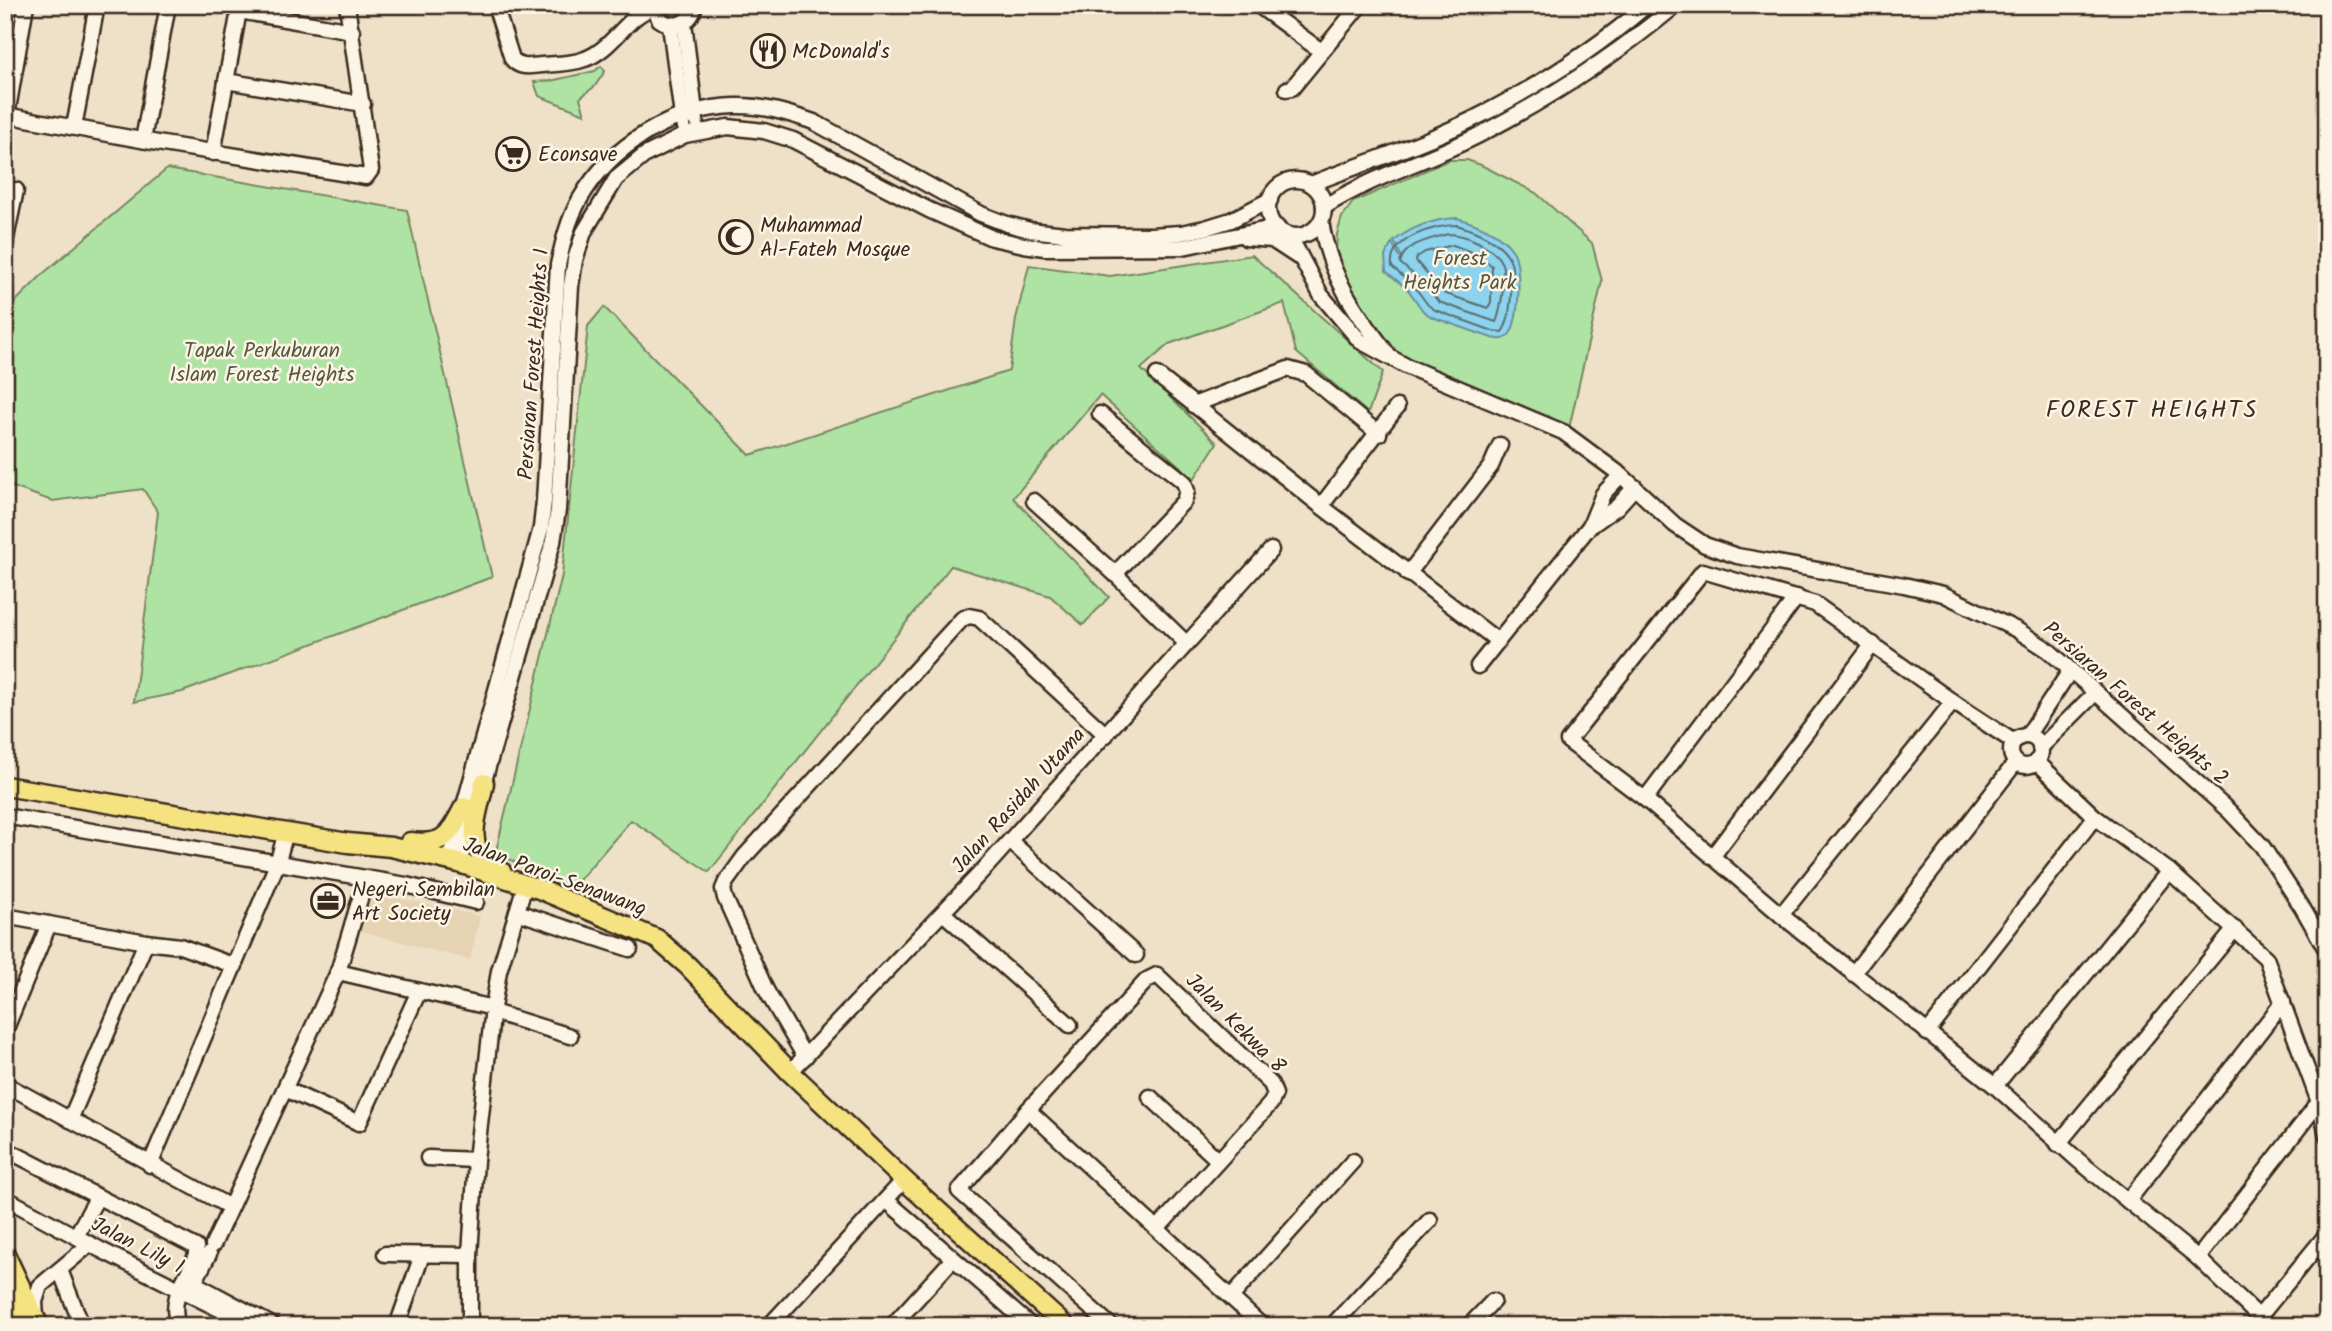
<svg xmlns="http://www.w3.org/2000/svg" width="2332" height="1331" font-family="Kalam,sans-serif">
<rect width="100%" height="100%" fill="#eee1c8"/>
<filter id="ink" filterUnits="userSpaceOnUse"><feTurbulence type="fractalNoise" baseFrequency=".0143" numOctaves="2"/><feDisplacementMap in="SourceGraphic" scale="14" xChannelSelector="R" yChannelSelector="G"/><feConvolveMatrix kernelMatrix="1 2 1 2 8 2 1 2 1" color-interpolation-filters="sRGB"/></filter>
<g filter="url(#ink)">
<polygon fill="#e5d3b4" points="371,892 480,916 470,960 360,931"/>
<g fill="#afe3a4" stroke="#758661" stroke-width="2">
<polygon points="601,66 605,71 595,86 580,98 585,114 539,96 534,82 550,81 595,71"/>
<polygon points="1449,160 1467,160 1481,165 1536,193 1592,243 1602,281 1568,433 1393,352 1360,310 1339,266 1336,252 1337,234 1342,217 1353,202"/>
<polygon points="167,169 407,210 492,577 182,692 134,702 158,512 143,489 52,501 5,484 5,312 45,272"/>
<polygon points="1252,255 1383,372 1368,413 1296,352 1284,303 1169,344 1141,369 1217,443 1194,479 1100,395 1013,498 1109,597 1083,625 1050,596 951,566 709,872 631,820 567,894 496,851 562,575 588,326 604,307 750,455 1009,371 1016,319 1029,265 1110,276"/>
</g>
<path fill="#8cd3ee" stroke="#6c8f9b" stroke-width="2" d="M1457 218C1477 224 1501 233 1513 251 1522 264 1520 326 1508 336 1503 341 1498 339 1492 338L1432 317 1423 311 1409 291 1386 271 1385 256 1392 243 1399 257 1401 256 1394 241C1412 227 1434 219 1457 218Z"/>
<g fill="none" stroke-linecap="round" stroke-linejoin="round">
<g stroke="#5b6e71" stroke-width="2">
<path d="M1457 225C1476 231 1509 243 1512 267 1513 276 1511 286 1511 295 1510 306 1509 323 1502 332L1493 331 1435 310 1428 305 1414 286 1392 267C1388 238 1435 225 1457 225Z"/>
<path d="M1448 234C1465 234 1493 246 1501 262 1507 272 1501 311 1496 322L1439 302 1420 280 1400 263C1404 243 1432 239 1448 234Z"/>
<polygon points="1453,245 1479,255 1492,266 1491,302 1488,308 1443,293 1416,261 1417,257 1425,252"/>
</g>
<g stroke="#3b2a1e" stroke-width="19">
<g id="minor">
<path d="M495 5 512 59C520 69 530 66 542 65 556 64 572 64 585 59 613 49 626 16 654 7"/>
<path d="M654 5 659 19C674 30 691 24 695 5"/>
<polyline points="1258,5 1321,51"/>
<polyline points="239,11 352,31"/>
<polyline points="684,23 696,120"/>
<polyline points="670,25 683,124"/>
<polyline points="226,81 363,104"/>
<polyline points="1287,89 1292,88 1360,5"/>
<polyline points="5,115 163,144 366,177 371,170 347,5"/>
<polyline points="7,115 26,5"/>
<polyline points="74,127 97,5"/>
<polyline points="143,140 168,5"/>
<polyline points="213,153 240,5"/>
<circle cx="1296" cy="208" r="28"/>
<path d="M1311 184C1369 161 1430 142 1485 113 1543 83 1598 47 1647 5"/>
<path d="M1324 207C1373 176 1428 161 1479 135 1549 99 1616 55 1676 5"/>
<path d="M1321 221C1329 275 1354 310 1387 353"/>
<polyline points="1289,235 1321,295 1360,341 1406,366 1563,432 1621,475 1675,525 1705,545 1737,556 1904,585 1943,594 2017,630 2048,650 2229,811 2262,846 2302,907 2327,951"/>
<polyline points="1246,238 1272,240 1298,257"/>
<polyline points="5,243 16,190"/>
<polyline points="1157,375 1321,506 1498,641"/>
<polyline points="1193,405 1288,369 1306,374 1379,434"/>
<polyline points="1100,414 1184,482 1187,491 1184,501 1115,574"/>
<polyline points="1034,501 1115,574 1186,643"/>
<polyline points="1321,506 1397,407"/>
<polyline points="1590,526 1603,494 1621,475"/>
<polyline points="1408,574 1491,466 1500,445"/>
<polyline points="1478,666 1589,527 1617,507 1635,487"/>
<polyline points="2027,736 2070,671"/>
<circle cx="2026" cy="751" r="15"/>
<polyline points="2014,742 1953,702 1815,604 1703,571 1568,741 1645,799 1781,915 1995,1086 2079,1161 2198,1258 2259,1317 2327,1234"/>
<polyline points="2040,748 2095,693"/>
<polyline points="2036,761 2095,817 2169,871 2266,958 2319,1102 2327,1135"/>
<polyline points="481,791 553,542 558,510 571,286 575,260 584,232 616,179 645,155 685,135 728,127 764,131 793,140 929,210 992,238 1024,245 1045,248 1183,247 1277,227"/>
<polyline points="1645,799 1797,597"/>
<polyline points="5,816 406,885 476,902"/>
<polyline points="1010,841 1136,955"/>
<polyline points="1712,857 1873,644"/>
<path d="M449 860 541 528 544 501 558 265C563 242 568 220 580 199 611 145 673 108 735 106 762 105 788 113 814 122L981 214 1007 224 1030 230 1065 234 1151 235 1181 233 1205 228 1231 220 1270 200"/>
<polyline points="459,863 471,824"/>
<polyline points="517,912 630,949"/>
<polyline points="943,913 1070,1025"/>
<polyline points="1781,915 1953,702"/>
<polyline points="5,916 146,942 180,946 235,966"/>
<polyline points="338,972 493,1008"/>
<polyline points="1853,974 2016,762"/>
<polyline points="493,1012 570,1036"/>
<polyline points="5,1031 49,924"/>
<polyline points="1927,1033 2095,817"/>
<polyline points="805,1057 766,990 725,898 723,889 726,882 744,857 962,619 969,616 979,618 1106,735"/>
<polyline points="790,1072 987,866 1271,550"/>
<polyline points="5,1084 230,1207"/>
<polyline points="1995,1086 2169,871"/>
<polyline points="285,1089 359,1123 419,991"/>
<polyline points="1150,1097 1218,1160"/>
<polyline points="1028,1110 1262,1326"/>
<polyline points="70,1120 146,942"/>
<polyline points="2058,1144 2235,929"/>
<path d="M5 1149 196 1247C200 1267 165 1290 178 1326"/>
<polyline points="428,1158 476,1160"/>
<polyline points="150,1165 277,864 286,832"/>
<polyline points="5,1198 99,1249 253,1326"/>
<polyline points="886,1200 1031,1326"/>
<polyline points="2128,1201 2283,1002"/>
<polyline points="76,1236 97,1198"/>
<polyline points="213,1245 338,972 366,879"/>
<polyline points="209,1254 194,1283 274,1326"/>
<polyline points="385,1254 470,1255"/>
<polyline points="2198,1258 2319,1102"/>
<polyline points="60,1270 82,1326"/>
<polyline points="1231,1297 1353,1161"/>
<polyline points="36,1318 35,1302 40,1286 90,1244"/>
<polyline points="397,1326 422,1255"/>
<polyline points="470,1326 470,1255 476,1160 493,1008 499,971 525,885"/>
<polyline points="769,1326 904,1180"/>
<polyline points="892,1326 953,1259"/>
<polyline points="1111,1326 959,1191 1028,1110 1147,980 1157,975 1271,1084 1275,1094 1271,1103 1157,1229"/>
<polyline points="1332,1326 1430,1220"/>
<polyline points="1469,1326 1493,1301"/>
</g>
</g>
<g stroke="#3b2a1e" stroke-width="23">
<g id="major">
<path d="M484 783C477 819 460 851 501 871"/>
<polyline points="5,786 348,843 391,847 459,863 539,889 657,939 688,966 790,1072 904,1180 1065,1326"/>
<path d="M410 842C445 846 449 835 464 807"/>
<polyline points="5,1254 39,1326"/>
<polyline points="5,1285 21,1326"/>
</g>
</g>
<use href="#minor" stroke="#fcf5e5" stroke-width="14"/>
<use href="#major" stroke="#f5e382" stroke-width="18"/>
</g>
</g>
<defs>
<g id="restaurant-ring" transform="scale(1.75)"><circle r="9.5" fill="#fcf5e5" stroke="#3b2a1e" stroke-width="1.5"/><path d="M-5-6h1v4h1v-4h1v4h1v-4h1v5L-1.5 .5V6h-2V.5L-5-1ZM5-6V6H3V1.5H1.5Q1.5-4 5-6Z" fill="#3b2a1e"/></g>
<g id="supermarket-ring" transform="scale(1.75)"><circle r="9.5" fill="#fcf5e5" stroke="#3b2a1e" stroke-width="1.5"/><path d="M-6-5.5h2.5l.6 2H6L4.5 2H-2.5L-4.4-4H-6ZM-1.5 3.2a1.3 1.3 0 1 0 .1 0ZM3 3.2a1.3 1.3 0 1 0 .1 0Z" fill="#3b2a1e"/></g>
<g id="mosque-ring" transform="scale(1.75)"><circle r="9.5" fill="#fcf5e5" stroke="#3b2a1e" stroke-width="1.5"/><path d="M3.5-4.9A6 6 0 1 0 3.5 4.9A5 5 0 1 1 3.5-4.9Z" fill="#3b2a1e"/></g>
<g id="office-ring" transform="scale(1.75)"><circle r="9.5" fill="#fcf5e5" stroke="#3b2a1e" stroke-width="1.5"/><path d="M-6-3h4V-5.5h4V-3h4V5H-6ZM-1-4.5V-3h2v-1.5ZM-6 0V1H6V0Z" fill="#3b2a1e"/></g>
</defs>
<g fill-rule="evenodd">
<use href="#restaurant-ring" x="768" y="51"/>
<use href="#supermarket-ring" x="513" y="154"/>
<use href="#mosque-ring" x="736" y="237"/>
<use href="#office-ring" x="328" y="901"/>
</g>
<g text-anchor="middle" stroke-width="5" stroke-linejoin="round" paint-order="stroke">
<g font-size="21" fill="#3b2a1e" stroke="#fcf5e5" text-anchor="start">
<text x="792" y="58">McDonald's</text>
<text x="538" y="161">Econsave</text>
<text x="760" y="232">Muhammad<tspan x="760" dy="24">Al-Fateh Mosque</tspan></text>
<text x="352" y="896">Negeri Sembilan<tspan x="352" dy="24">Art Society</tspan></text>
</g>
<g font-size="21" fill="#585840" stroke="#fcf5e5">
<text x="1460" y="265">Forest<tspan x="1460" dy="24">Heights Park</tspan></text>
<text x="262" y="357">Tapak Perkuburan<tspan x="262" dy="24">Islam Forest Heights</tspan></text>
</g>
<g font-size="21" fill="#3b2a1e" stroke="#fcf5e5">
<text transform="translate(533 364) rotate(-86)" y="7">Persiaran Forest Heights 1</text>
<text transform="translate(2136 703) rotate(41)" y="7">Persiaran Forest Heights 2</text>
<text transform="translate(1018 800) rotate(-48)" y="7">Jalan Rasidah Utama</text>
<text transform="translate(555 876) rotate(20)" y="7">Jalan Paroi-Senawang</text>
<text transform="translate(1236 1023) rotate(45)" y="7">Jalan Kekwa 8</text>
<text transform="translate(138 1245) rotate(27)" y="7">Jalan Lily 1</text>
</g>
<g font-size="24" letter-spacing="2" fill="#3b2a1e" stroke="#fcf5e5">
<text x="2152" y="417">FOREST HEIGHTS</text>
</g>
</g>
<rect width="2332" height="1331" fill="none" stroke="#fcf5e5" stroke-width="28"/>
<rect x="14" y="14" width="2304" height="1303" fill="none" stroke="#3b2a1e" stroke-width="2.5" filter="url(#ink)"/>
</svg>
